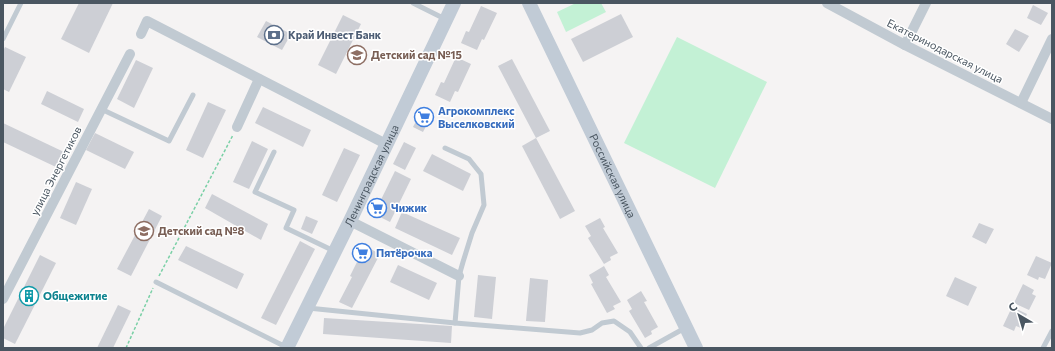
<svg xmlns="http://www.w3.org/2000/svg" width="1055" height="351" font-family="Commissioner,sans-serif">
<rect width="100%" height="100%" fill="#f5f3f3"/>
<g fill="#c3f1d5">
<polygon points="576,3 601,3 606,12 566,32 557,12"/>
<polygon points="677,37 767,82 715,188 624,143"/>
</g>
<g fill="#cdcfd5">
<polygon points="79,3 113,3 89,53 61,39"/>
<polygon points="1033,5 1048,13 1041,25 1027,18"/>
<polygon points="481,6 497,13 484,40 482,39 477,50 461,43 466,31 469,32"/>
<polygon points="621,14 633,37 583,62 571,39"/>
<polygon points="343,15 361,24 336,74 318,65"/>
<polygon points="266,21 291,34 282,50 257,37"/>
<polygon points="1015,29 1029,36 1019,52 1006,44"/>
<polygon points="5,47 26,57 9,92 3,89 3,51"/>
<polygon points="456,57 471,64 458,92 455,91 450,102 435,95 441,82 444,83"/>
<polygon points="512,59 550,131 536,138 498,66"/>
<polygon points="136,60 153,68 134,108 117,99"/>
<polygon points="47,91 84,109 78,122 41,104"/>
<polygon points="208,102 226,110 203,158 186,150"/>
<polygon points="263,107 311,130 303,147 255,123"/>
<polygon points="422,110 432,115 423,132 413,127"/>
<polygon points="3,123 64,152 56,167 3,142"/>
<polygon points="95,133 134,152 125,169 86,150"/>
<polygon points="536,138 575,211 560,219 522,146"/>
<polygon points="252,141 268,149 249,189 233,182"/>
<polygon points="404,142 416,148 405,170 393,164"/>
<polygon points="344,148 360,155 337,202 322,195"/>
<polygon points="432,154 471,174 463,191 423,171"/>
<polygon points="395,171 411,179 390,222 374,214"/>
<polygon points="76,182 92,189 76,225 60,218"/>
<polygon points="212,194 268,224 261,240 205,208"/>
<polygon points="149,209 162,216 131,276 117,269"/>
<polygon points="402,212 460,238 452,255 395,228"/>
<polygon points="306,216 318,221 312,234 301,229"/>
<polygon points="600,218 605,227 603,228 618,253 610,257 611,260 604,264 588,238 591,236 585,226"/>
<polygon points="979,223 994,229 986,244 972,237"/>
<polygon points="300,241 315,249 276,325 261,318"/>
<polygon points="186,246 244,274 237,289 178,260"/>
<polygon points="365,246 380,254 352,308 339,302 352,277 350,276"/>
<polygon points="40,255 56,263 15,344 3,338 3,329"/>
<polygon points="1036,256 1052,263 1045,279 1039,277 1038,280 1027,275"/>
<polygon points="398,265 437,283 429,300 390,282"/>
<polygon points="604,266 609,275 606,277 621,302 613,306 615,309 607,313 591,284 593,283 589,275"/>
<polygon points="478,275 496,277 492,319 474,317"/>
<polygon points="955,277 977,287 968,306 946,296"/>
<polygon points="530,278 548,280 545,322 526,321"/>
<polygon points="1023,284 1034,290 1032,294 1036,296 1029,310 1014,303"/>
<polygon points="641,291 647,301 644,302 658,327 651,331 652,334 645,338 629,311 632,309 627,300"/>
<polygon points="118,305 131,311 113,348 97,348"/>
<polygon points="1012,307 1027,314 1021,328 1016,326 1014,331 1003,326"/>
<polygon points="324,318 452,326 451,343 323,334"/>
</g>
<g fill="none" stroke-linecap="round" stroke-linejoin="round">
<g stroke="#7ad0a6" stroke-width="1.5" stroke-dasharray="3 2" stroke-linecap="butt">
<polyline points="159,276 233,135"/>
<polyline points="126,348 153,288"/>
</g>
<g stroke="#c1cad2" stroke-width="5">
<polyline points="413,3 445,19"/>
<polyline points="3,39 21,3"/>
<polyline points="101,109 169,141 193,95"/>
<polyline points="445,148 469,159 481,174 484,205 472,233 463,262 459,276 455,323"/>
<polyline points="274,152 255,192 294,210 286,228 334,251"/>
<polyline points="156,282 286,347"/>
<polyline points="308,308 455,323 580,333 592,330 602,323 614,321 630,332 641,348"/>
<polyline points="649,348 685,328"/>
<polyline points="1043,348 1052,331"/>
</g>
<g stroke="#c1cad2" stroke-width="10">
<polyline points="827,3 905,45 1052,119"/>
<polyline points="141,34 147,21 386,144"/>
<polyline points="905,45 926,3"/>
<polyline points="1021,103 1052,39"/>
<polyline points="237,127 259,79"/>
<polyline points="350,221 459,276"/>
<polyline points="3,299 130,54"/>
</g>
<g stroke="#c1cbd6" stroke-width="14">
<path id="s1" d="M529 3 696 348"/>
<path id="s2" d="M287 348 350 221 454 3"/>
</g>
</g>
<defs>
<g id="bank-ring" transform="scale(1)"><circle r="9.5" fill="#fff" stroke="#5c6f8a" stroke-width="1.5"/><path d="M-6-4H6V4H-6ZM0-2.3a2.3 2.3 0 1 0 0 4.6a2.3 2.3 0 1 0 0-4.6Z" fill="#5c6f8a"/></g>
<g id="school-ring" transform="scale(1)"><circle r="9.5" fill="#fff" stroke="#8d6e63" stroke-width="1.5"/><path d="M0-5L7-2L0 1L-7-2ZM-4 1L0 2.5L4 1V4Q0 6-4 4Z" fill="#8d6e63"/></g>
<g id="supermarket-ring" transform="scale(1)"><circle r="9.5" fill="#fff" stroke="#3f7fe0" stroke-width="1.5"/><path d="M-6-5.5h2.5l.6 2H6L4.5 2H-2.5L-4.4-4H-6ZM-1.5 3.2a1.3 1.3 0 1 0 .1 0ZM3 3.2a1.3 1.3 0 1 0 .1 0Z" fill="#3f7fe0"/></g>
<g id="building-ring" transform="scale(1)"><circle r="9.5" fill="#fff" stroke="#0f9aa8" stroke-width="1.5"/><path d="M-4-6H4V6H1V3H-1V6H-4ZM-2.5-4.3h1.7v1.8h-1.7ZM.8-4.3h1.7v1.8H.8ZM-2.5-1h1.7V.8h-1.7ZM.8-1h1.7V.8H.8Z" fill="#0f9aa8"/></g>
</defs>
<g fill-rule="evenodd">
<use href="#bank-ring" x="274" y="35"/>
<use href="#school-ring" x="357" y="55"/>
<use href="#supermarket-ring" x="424" y="117"/>
<use href="#supermarket-ring" x="377" y="208"/>
<use href="#school-ring" x="144" y="231"/>
<use href="#supermarket-ring" x="362" y="253"/>
<use href="#building-ring" x="29" y="296"/>
</g>
<g text-anchor="middle" stroke-width="3" stroke-linejoin="round" paint-order="stroke">
<g font-size="11" font-weight="bold" fill="#4e5e75" stroke="#fff" text-anchor="start">
<text x="288" y="39">Край Инвест Банк</text>
</g>
<g font-size="11" fill="#4a5661" stroke="#fff">
<text transform="translate(945 51) rotate(27)" y="4">Екатеринодарская улица</text>
<text transform="translate(56 171) rotate(-63)" y="4">улица Энергетиков</text>
<text dy="4" stroke="none"><textPath href="#s1" startOffset="192">Российская улица</textPath></text>
<text dy="4" stroke="none"><textPath href="#s2" startOffset="192">Ленинградская улица</textPath></text>
</g>
<g font-size="11" font-weight="bold" fill="#785e54" stroke="#fff" text-anchor="start">
<text x="371" y="59">Детский сад №15</text>
<text x="158" y="235">Детский сад №8</text>
</g>
<g font-size="11" font-weight="bold" fill="#366cbe" stroke="#fff" text-anchor="start">
<text x="438" y="115">Агрокомплекс<tspan x="438" dy="13">Выселковский</tspan></text>
<text x="391" y="212">Чижик</text>
<text x="376" y="257">Пятёрочка</text>
</g>
<g font-size="11" font-weight="bold" fill="#0d838f" stroke="#fff" text-anchor="start">
<text x="43" y="300">Общежитие</text>
</g>
</g>
<rect width="1055" height="351" fill="none" stroke="#4a5661" stroke-width="8"/>
<g transform="translate(1019 315) rotate(322)" stroke="#ffffff" stroke-width="3" paint-order="stroke">
<path d="M0-3L7 15L0 10L-7 15Z" fill="#4a5661"/>
<text y="-6" font-size="11" font-weight="bold" text-anchor="middle" fill="#4a5661">С</text>
</g>
</svg>
